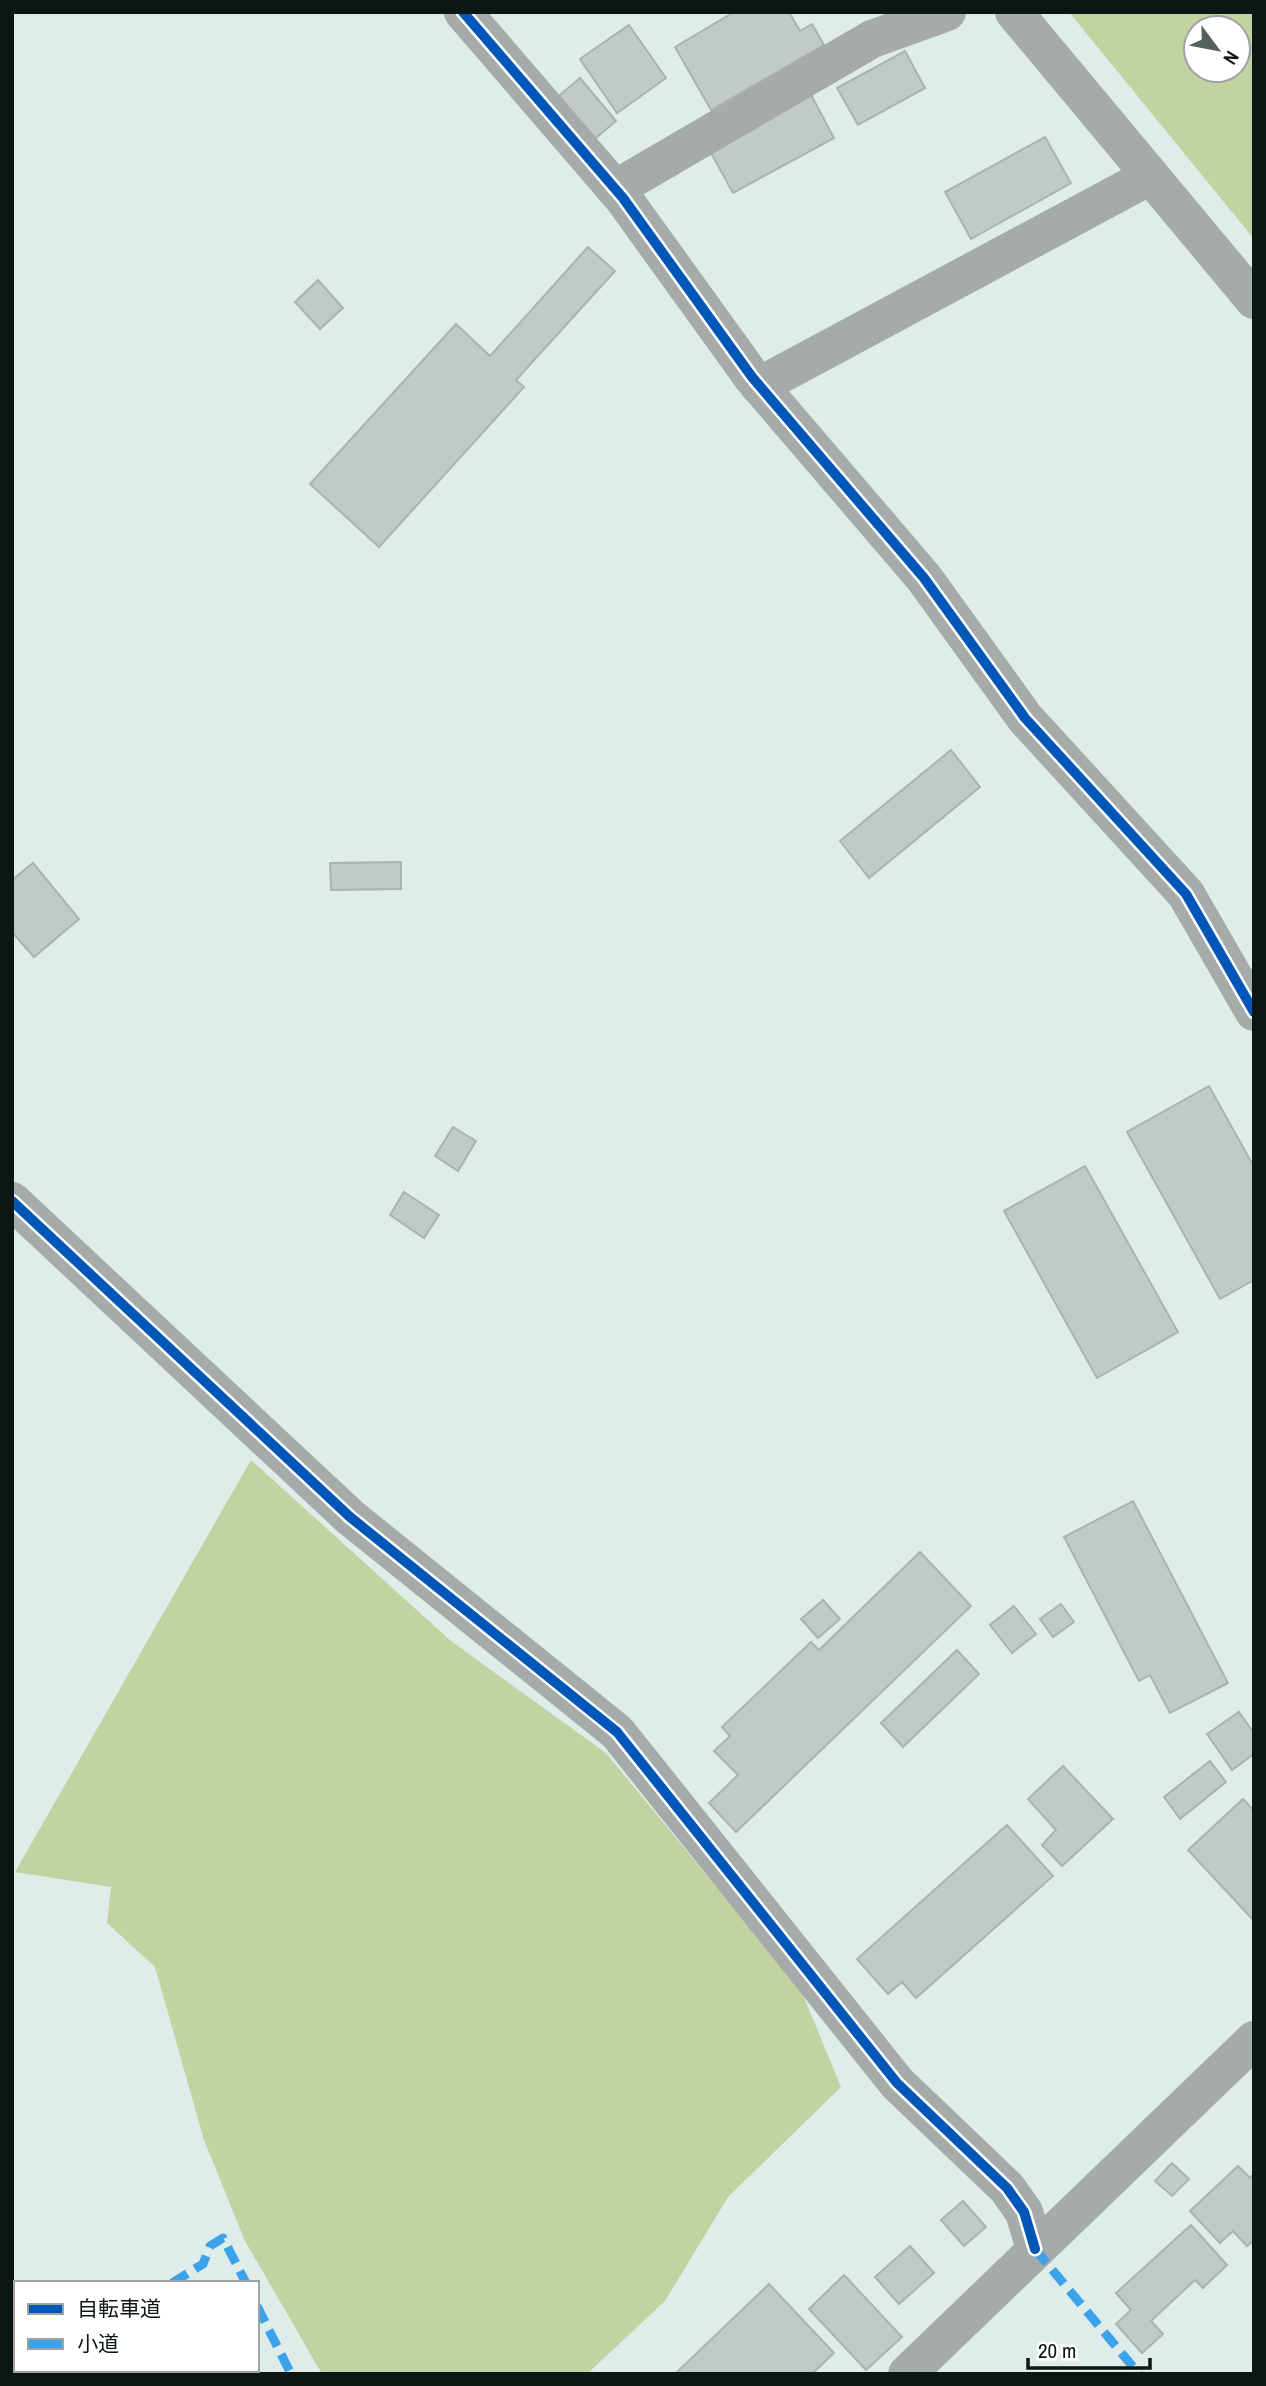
<svg xmlns="http://www.w3.org/2000/svg" width="1266" height="2386" font-family="'Archivo Narrow','Noto Sans JP',sans-serif">
<rect width="100%" height="100%" fill="#deede9"/>
<g fill="#c2d2a1" fill-rule="evenodd">
<path d="M1069 12H1254V239ZM1196 28H1238V70H1196Z"/>
<polygon points="251,1460 451,1641 606,1753 801,1990 841,2087 728,2197 665,2301 587,2374 322,2374 245,2241 204,2140 155,1967 107,1923 111,1887 15,1872"/>
</g>
<g fill="#c1cac6" stroke="#aab3af" stroke-width="2">
<polygon points="734,12 789,12 800,31 812,24 824,45 711,110 675,47"/>
<polygon points="629,25 666,78 617,113 580,59"/>
<polygon points="905,51 925,88 858,125 837,88"/>
<polygon points="580,78 616,121 590,143 554,100"/>
<polygon points="808,89 834,138 733,193 706,144"/>
<polygon points="1045,137 1071,183 971,239 945,192"/>
<polygon points="588,247 615,271 516,380 524,387 379,547 310,484 456,324 490,356"/>
<polygon points="318,280 343,308 320,329 295,302"/>
<polygon points="951,750 980,787 869,878 840,841"/>
<polygon points="401,862 401,889 331,890 330,863"/>
<polygon points="33,863 79,919 34,957 12,932 12,880"/>
<polygon points="1209,1086 1254,1167 1254,1280 1220,1299 1127,1132"/>
<polygon points="453,1127 476,1141 458,1171 435,1156"/>
<polygon points="1085,1166 1178,1332 1097,1378 1004,1211"/>
<polygon points="404,1192 439,1215 424,1238 390,1215"/>
<polygon points="1133,1501 1228,1683 1170,1713 1150,1675 1139,1681 1064,1537"/>
<polygon points="920,1552 971,1606 736,1832 709,1803 738,1775 714,1751 730,1736 722,1727 811,1642 819,1650"/>
<polygon points="823,1600 840,1619 818,1638 801,1619"/>
<polygon points="1061,1604 1074,1622 1053,1637 1040,1619"/>
<polygon points="1014,1606 1036,1634 1012,1653 990,1625"/>
<polygon points="957,1650 979,1674 903,1747 881,1723"/>
<polygon points="1239,1712 1254,1733 1254,1754 1232,1770 1207,1734"/>
<polygon points="1210,1761 1226,1782 1180,1819 1164,1797"/>
<polygon points="1063,1766 1113,1819 1062,1866 1042,1845 1056,1830 1028,1799"/>
<polygon points="1243,1799 1254,1811 1254,1921 1188,1850"/>
<polygon points="1007,1825 1053,1876 916,1998 902,1982 888,1994 857,1959"/>
<polygon points="1172,2163 1189,2179 1172,2196 1155,2181"/>
<polygon points="1238,2166 1250,2178 1254,2174 1254,2240 1247,2246 1233,2231 1220,2243 1190,2211"/>
<polygon points="963,2201 986,2227 964,2246 941,2220"/>
<polygon points="1191,2225 1227,2265 1203,2288 1195,2280 1151,2321 1163,2334 1142,2353 1116,2324 1131,2310 1116,2293"/>
<polygon points="910,2246 934,2273 899,2304 875,2277"/>
<polygon points="844,2275 902,2337 866,2370 809,2309"/>
<polygon points="769,2284 834,2353 812,2374 675,2374"/>
</g>
<g fill="none" stroke-linecap="round" stroke-linejoin="round">
<g stroke="#a5abaa" stroke-width="38">
<polyline points="463,12 623,198 752,377 924,578 1025,718 1186,894 1254,1012"/>
<polyline points="1014,12 1254,300"/>
<polyline points="615,189 872,39 947,12"/>
<polyline points="759,386 1150,176"/>
<polyline points="12,1201 350,1517 617,1732 897,2083 1007,2188 1024,2212 1035,2249"/>
<polyline points="907,2374 1254,2040"/>
</g>
<g stroke="#3ca2ea" stroke-width="9" stroke-dasharray="18 9" stroke-linecap="butt">
<polyline points="1035,2249 1139,2374"/>
<polyline points="172,2283 203,2264 210,2246 223,2238 246,2283"/>
<polyline points="257,2306 291,2374"/>
<polyline points="114,2374 116,2370"/>
</g>
<g stroke="#fff" stroke-width="15">
<g id="cycleway">
<polyline points="463,12 623,198 752,377 924,578 1025,718 1186,894 1254,1012"/>
<polyline points="12,1201 350,1517 617,1732 897,2083 1007,2188 1024,2212 1035,2249"/>
</g>
</g>
<use href="#cycleway" stroke="#0057b8" stroke-width="10"/>
</g>
<rect width="1266" height="2386" fill="none" stroke="#0c1614" stroke-width="28"/>
<rect x="14" y="2281" width="245" height="91" fill="#ffffff" stroke="#9ea2a1" stroke-width="2"/>
<rect x="28" y="2304" width="35" height="10" fill="#0057b8" stroke="#9ea2a1" stroke-width="2"/>
<text x="77" y="2316" font-size="21" fill="#0c1614">自転車道</text>
<rect x="28" y="2339" width="35" height="10" fill="#3ca2ea" stroke="#9ea2a1" stroke-width="2"/>
<text x="77" y="2351" font-size="21" fill="#0c1614">小道</text>
<g transform="translate(1217 49) rotate(122)"><circle r="33" fill="#ffffff" stroke="#9ea2a1" stroke-width="2"/>
<path d="M0-5L12 26L0 18L-12 26Z" fill="#56615f"/>
<text y="-10" font-size="19" font-weight="bold" text-anchor="middle" fill="#0c1614">N</text>
</g>
<path d="M1028 2358v10h122v-10" fill="none" stroke="#0c1614" stroke-width="3.5"/>
<text x="1038" y="2358" font-size="21" fill="#0c1614" stroke="#ffffff" stroke-width="5" paint-order="stroke">20 m</text>
</svg>
